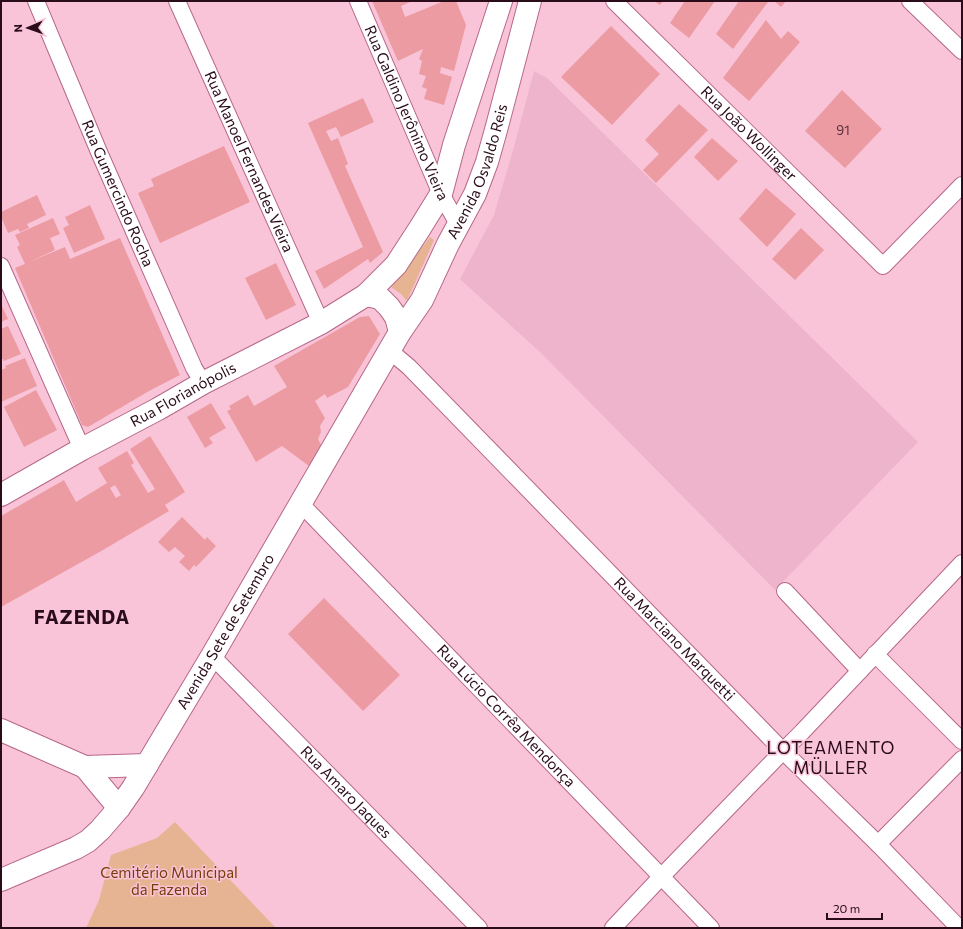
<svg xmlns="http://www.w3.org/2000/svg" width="963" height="929" font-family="Commissioner,sans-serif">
<rect width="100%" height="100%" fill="#f9c4d8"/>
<polygon fill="#edb4cb" points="534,71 547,78 918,442 775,590 542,354 460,279 494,215 514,147"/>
<g fill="#e7b493">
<polygon points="430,237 434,240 407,301 401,294 391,287"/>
<polygon points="175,822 276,928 86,928 99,900 111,855 157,838"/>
</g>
<g fill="#ec9ba2" fill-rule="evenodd">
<polygon points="372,1 410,1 410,2 401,6 405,17 444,1 456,1 466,25 454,71 441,67 440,73 452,77 444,105 424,99 427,89 422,87 426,76 419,74 422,61 419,59 423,49 398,61"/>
<polygon points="654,1 663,1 660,5"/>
<polygon points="685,1 715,1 689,38 670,23"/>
<polygon points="739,1 766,1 768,2 733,49 716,34"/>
<polygon points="774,1 786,1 781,7"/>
<polygon points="766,20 781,39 788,31 800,42 749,101 723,78"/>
<polygon points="611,26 660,74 612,125 561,77"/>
<polygon points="842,90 882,129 845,168 805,131"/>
<polygon points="363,98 374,122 341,137 336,127 326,131 331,141 338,138 348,164 345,166 383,252 370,263 368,259 324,289 315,271 363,247 308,123"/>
<polygon points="679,104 708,130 656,183 643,170 659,154 645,140"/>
<polygon points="712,138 738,161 718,181 694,157"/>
<polygon points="224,146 250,202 160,243 138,193 154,186 151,179"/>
<polygon points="766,188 796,214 767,247 739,219"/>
<polygon points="37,195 46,215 27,224 29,228 20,232 18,229 8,233 2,219 1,219 1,212"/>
<polygon points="90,205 105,239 74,253 63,228 69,225 65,217"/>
<polygon points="53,218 60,234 50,238 55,250 29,262 65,247 70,259 120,238 180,375 149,391 88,427 82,425 15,268 25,264 17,247 20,245 15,235"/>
<polygon points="801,228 824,250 795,280 772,259"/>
<polygon points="276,263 296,305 266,320 245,278"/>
<polygon points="1,304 8,319 1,322"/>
<polygon points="369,316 380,334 348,387 327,398 325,394 315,401 325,418 320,426 321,432 318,439 321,445 309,466 282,446 256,462 227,411 231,409 229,406 248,395 254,406 287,387 274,366 360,317"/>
<polygon points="8,326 21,354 4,361 3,359 1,359 1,329"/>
<polygon points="25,358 37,386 1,402 1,370 6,368 5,366"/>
<polygon points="36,390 57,430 24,447 4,407"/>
<polygon points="211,403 226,428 209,438 213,443 205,448 187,417"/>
<path d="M150 436 185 492 165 505 169 511 103 550 1 607V516L64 480 76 502 107 483 98 468 127 451 134 463 131 465 148 493 155 489 130 449ZM115 485 121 495 116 498 110 488Z"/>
<polygon points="182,517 205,540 207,537 216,546 196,567 194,565 189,571 179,562 185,556 175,547 169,552 158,542"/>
<polygon points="324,598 400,675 363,711 288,634"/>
</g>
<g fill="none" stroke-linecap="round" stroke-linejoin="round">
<g stroke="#b76789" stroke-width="18">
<g id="street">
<path id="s1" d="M36 1 99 152 194 368 203 383"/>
<path id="s2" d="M177 1 321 323"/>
<path id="s3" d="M358 1 441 194 458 224"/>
<path id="s4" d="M614 1 883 266 962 185"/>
<polyline points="910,1 962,51"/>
<polyline points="1,266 82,449"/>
<path id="s5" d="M390 351 409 367 783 751 878 844 959 928"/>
<path id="s6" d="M301 504 711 928"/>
<polyline points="785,591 860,671"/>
<polyline points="875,654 962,741"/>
<path id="s7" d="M212 656 479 928"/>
<polyline points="878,844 962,759"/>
<polyline points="613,928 661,877 783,751 802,732 962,563"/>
</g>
</g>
<g stroke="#b76789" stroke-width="24">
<g id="secondary">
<polyline points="1,730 85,767 147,765"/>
<polyline points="85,767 119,808"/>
</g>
</g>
<g stroke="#b76789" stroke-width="24">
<g id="primary">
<polyline points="366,295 380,298 389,307 396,317 400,332"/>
<path id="s8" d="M1 495 82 449 158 409 203 383 321 323 366 295 396 265 420 228 441 194 454 145 501 1"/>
<path id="s9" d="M1 880 76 848 88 841 100 830 119 808 133 788 212 656 400 332 422 300 448 244 475 194 487 162 496 130 530 1"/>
</g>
</g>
<use href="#street" stroke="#fff" stroke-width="16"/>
<use href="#secondary" stroke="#fff" stroke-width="22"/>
<use href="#primary" stroke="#fff" stroke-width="22"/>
</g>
<g text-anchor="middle" stroke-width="3" stroke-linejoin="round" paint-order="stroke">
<g font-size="13" fill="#5a2f3b">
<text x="843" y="135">91</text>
</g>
<g font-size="15" fill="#2a0b19" stroke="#f9c4d8">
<text dy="5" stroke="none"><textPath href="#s3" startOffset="122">Rua Galdino Jerônimo Vieira</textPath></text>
<text dy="5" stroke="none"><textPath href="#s4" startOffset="189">Rua João Wollinger</textPath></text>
<text dy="5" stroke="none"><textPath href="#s2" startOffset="176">Rua Manoel Fernandes Vieira</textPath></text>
<text dy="5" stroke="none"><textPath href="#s9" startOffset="873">Avenida Osvaldo Reis</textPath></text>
<text dy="5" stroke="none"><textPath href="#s1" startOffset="209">Rua Gumercindo Rocha</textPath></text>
<text dy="5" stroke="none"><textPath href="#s8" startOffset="208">Rua Florianópolis</textPath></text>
<text dy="5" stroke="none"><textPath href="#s9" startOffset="347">Avenida Sete de Setembro</textPath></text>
<text dy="5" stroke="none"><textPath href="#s5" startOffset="405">Rua Marciano Marquetti</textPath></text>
<text dy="5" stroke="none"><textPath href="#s6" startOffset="295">Rua Lúcio Corrêa Mendonça</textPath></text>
<text dy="5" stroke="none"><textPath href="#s7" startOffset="191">Rua Amaro Jaques</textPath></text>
</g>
<g font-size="15" fill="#783c09" stroke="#f9c4d8">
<text x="169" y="878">Cemitério Municipal<tspan x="169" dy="17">da Fazenda</tspan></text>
</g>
<g font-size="17" letter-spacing="1" fill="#2a0b19" stroke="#f9c4d8">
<text x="831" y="754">LOTEAMENTO<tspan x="831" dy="20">MÜLLER</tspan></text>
</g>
<g font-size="19" font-weight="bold" letter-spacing="1" fill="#2a0b19" stroke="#f9c4d8">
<text x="82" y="624">FAZENDA</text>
</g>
</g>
<rect width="963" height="929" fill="none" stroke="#2a0b19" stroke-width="4"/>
<g transform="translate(28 28) rotate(268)" stroke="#f9c4d8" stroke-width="3" paint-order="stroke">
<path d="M0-3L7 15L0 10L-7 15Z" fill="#2a0b19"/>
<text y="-6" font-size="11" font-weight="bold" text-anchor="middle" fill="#2a0b19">N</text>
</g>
<path d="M827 913v6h55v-6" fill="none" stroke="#2a0b19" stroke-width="2"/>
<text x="833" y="913" font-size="12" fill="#2a0b19" stroke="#f9c4d8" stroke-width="3" paint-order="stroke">20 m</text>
</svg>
